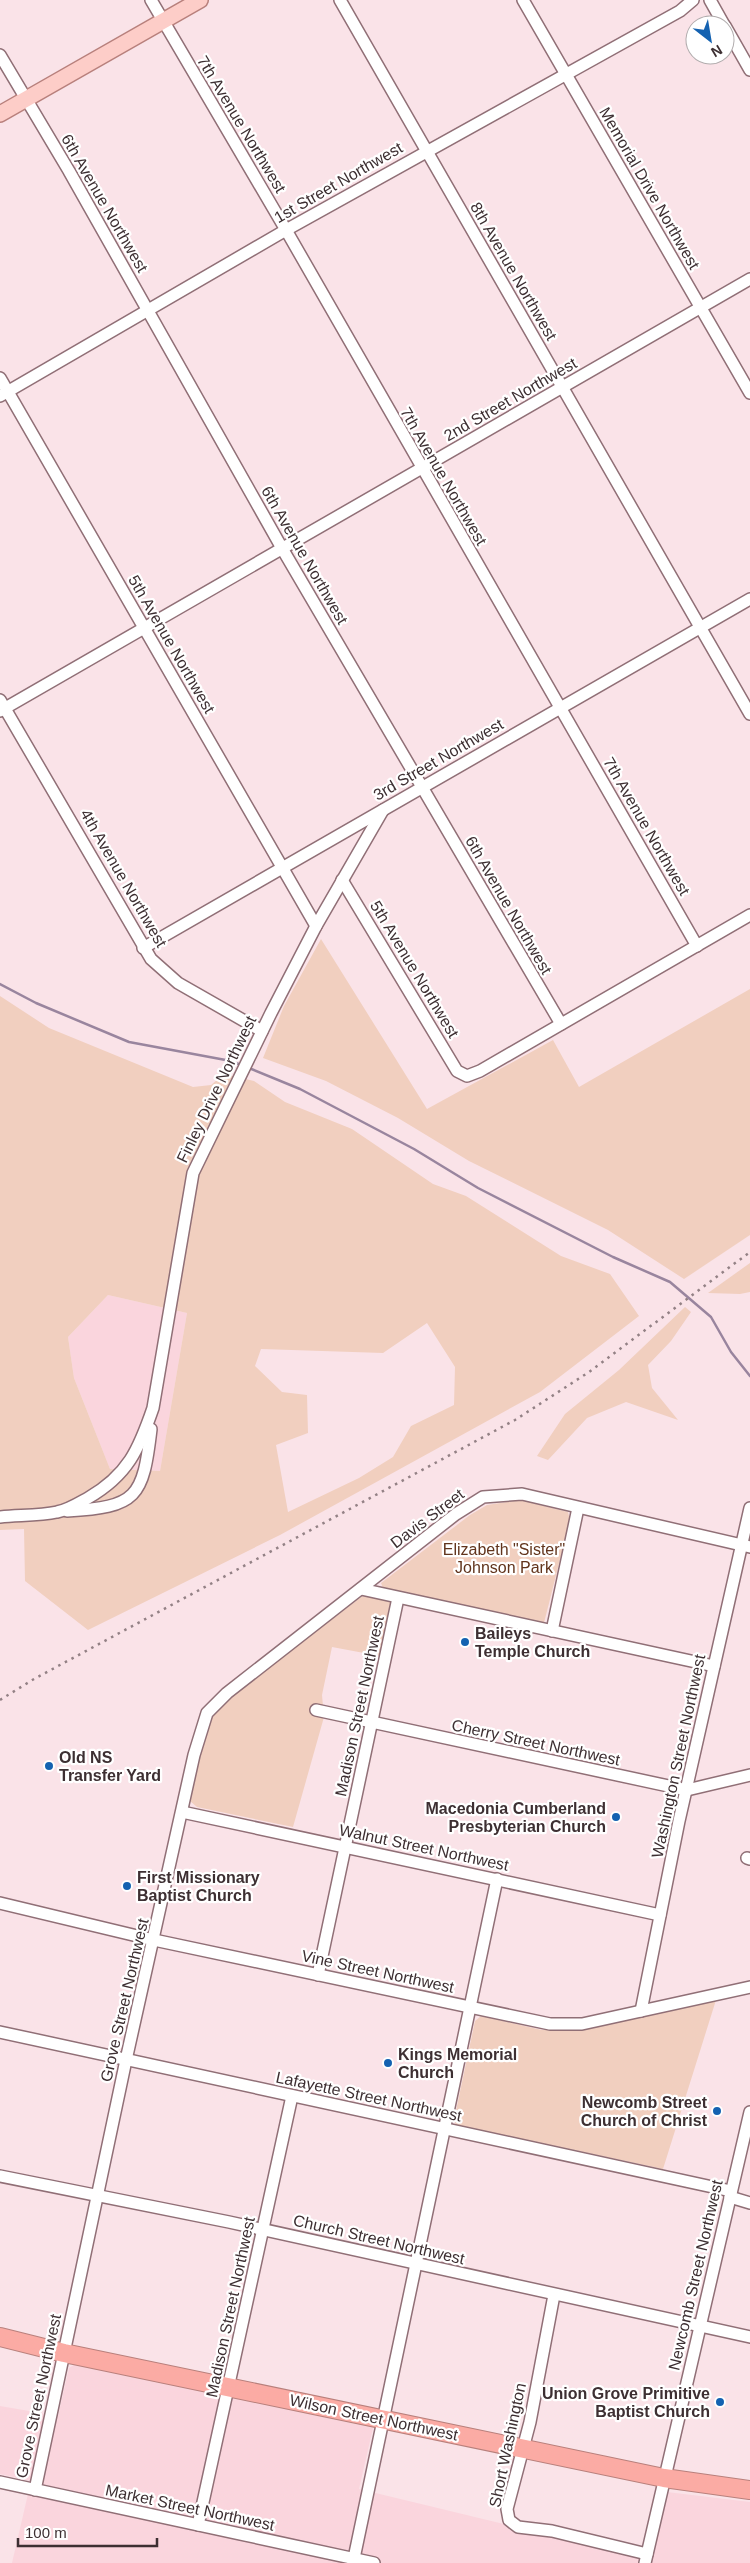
<svg xmlns="http://www.w3.org/2000/svg" width="750" height="2563" font-family="Helvetica,sans-serif">
<rect width="100%" height="100%" fill="#fae3e8"/>
<g fill="#fad5dd">
<polygon points="108,1295 187,1313 160,1471 110,1469 74,1378 68,1337"/>
<polygon points="77,2363 373,2428 359,2489 648,2559 667,2492 750,2502 750,2563 12,2563 31,2481 0,2474 0,2406 58,2416 69,2368"/>
</g>
<g fill="#f1cfbf" fill-rule="evenodd">
<polygon points="321,939 427,1109 553,1040 579,1087 750,989 750,1235 684,1279 608,1230 469,1161 398,1118 326,1081 263,1058 284,1006"/>
<path d="M0 996 49 1028 193 1087 211 1085 224 1074 254 1081 285 1102 352 1129 433 1184 466 1196 561 1256 610 1274 639 1316 540 1392 280 1535 88 1630 25 1581 24 1529 0 1530ZM108 1295 187 1313 160 1471 110 1469 74 1378 68 1337ZM427 1323 455 1367 454 1405 411 1426 393 1457 359 1478 288 1512 276 1445 308 1433 307 1395 282 1392 255 1366 261 1349 383 1353Z"/>
<polygon points="750,1263 750,1292 740,1294 708,1293"/>
<polygon points="685,1307 691,1312 671,1341 648,1365 652,1388 678,1420 626,1402 587,1418 548,1460 537,1456 565,1414 619,1370"/>
<polygon points="520,1500 568,1512 570,1520 544,1623 383,1588 381,1583 470,1515 487,1505"/>
<path d="M364 1595 392 1601 380 1656 332 1647 322 1695 324 1717 293 1827 197 1807 190 1801C195 1768 203 1734 218 1705Z"/>
<polygon points="716,2000 663,2169 456,2125 454,2120 475,2021 481,2016 542,2030 579,2030"/>
</g>
<g fill="none" stroke-linecap="round" stroke-linejoin="round">
<g stroke="#99859e" stroke-width="2.5">
<polyline points="0,984 36,1003 129,1042 231,1061 241,1065"/>
<polyline points="249,1068 300,1089 414,1149 478,1188 613,1257 670,1282 711,1317 731,1352 750,1376"/>
</g>
<g stroke="#906f76" stroke-width="14">
<g id="minor">
<polyline points="151,0 286,230 697,946"/>
<polyline points="340,0 750,714"/>
<polyline points="523,0 750,393"/>
<polyline points="710,0 724,25"/>
<polyline points="725,26 750,70"/>
<polyline points="0,55 69,171 283,550 561,1024"/>
<polyline points="0,378 316,926"/>
<polyline points="0,396 286,230 680,11 693,0"/>
<polyline points="0,700 151,959 178,983 262,1031"/>
<polyline points="0,711 750,279"/>
<polyline points="342,880 457,1071 467,1076 480,1071 750,915"/>
<polyline points="143,948 750,599"/>
<path d="M67 1511C137 1507 143 1498 151 1429"/>
<path d="M0 1517C18 1515 39 1516 57 1512 68 1510 79 1503 88 1498 128 1475 139 1449 153 1408L193 1173 271 1013 316 926 383 810"/>
<polyline points="361,1589 714,1666"/>
<polyline points="552,1631 578,1508"/>
<polyline points="316,1710 687,1790 750,1775"/>
<polyline points="182,1812 660,1915"/>
<polyline points="747,1858 750,1859"/>
<polyline points="0,1903 154,1940 550,2024 582,2024 750,1987"/>
<polyline points="318,1975 398,1598"/>
<polyline points="641,2011 679,1821 750,1508"/>
<polyline points="0,2032 731,2191"/>
<polyline points="0,2176 229,2222 750,2337"/>
<polyline points="730,2197 750,2203"/>
<polyline points="554,2295 530,2422 507,2509 509,2520 518,2527 552,2531 647,2554"/>
<polyline points="0,2482 374,2563"/>
<polyline points="35,2490 126,2060 194,1755 207,1713 227,1693 456,1514 483,1497 522,1494 750,1547"/>
<polyline points="198,2525 292,2096"/>
<polyline points="353,2563 497,1879"/>
<polyline points="645,2563 750,2112"/>
</g>
</g>
<g stroke="#b8807c" stroke-width="18">
<polyline id="major" points="0,114 200,0"/>
</g>
<g stroke="#b8807c" stroke-width="20">
<polyline id="highway" points="0,2337 64,2353 664,2478 750,2490"/>
</g>
<use href="#minor" stroke="#fff" stroke-width="11"/>
<use href="#major" stroke="#fdcdc8" stroke-width="15"/>
<use href="#highway" stroke="#fbaba4" stroke-width="18"/>
<polyline stroke="#938185" stroke-width="2.5" stroke-dasharray="2.5 5" stroke-linecap="butt" points="0,1700 34,1679 515,1420 589,1372 750,1252"/>
</g>
<g fill="#1462b1" stroke="#fff" stroke-width="2">
<circle cx="465" cy="1642" r="5"/>
<circle cx="49" cy="1766" r="5"/>
<circle cx="616" cy="1817" r="5"/>
<circle cx="127" cy="1886" r="5"/>
<circle cx="388" cy="2063" r="5"/>
<circle cx="717" cy="2111" r="5"/>
<circle cx="720" cy="2402" r="5"/>
</g>
<g text-anchor="middle" stroke-width="4.5" stroke-linejoin="round" paint-order="stroke">
<g font-size="16" fill="#3d2f32" stroke="#fff">
<text transform="translate(242 124) rotate(59)" y="6">7th Avenue Northwest</text>
<text transform="translate(338 182) rotate(-30)" y="6">1st Street Northwest</text>
<text transform="translate(650 188) rotate(60)" y="6">Memorial Drive Northwest</text>
<text transform="translate(105 203) rotate(60)" y="6">6th Avenue Northwest</text>
<text transform="translate(514 271) rotate(60)" y="6">8th Avenue Northwest</text>
<text transform="translate(510 399) rotate(-30)" y="6">2nd Street Northwest</text>
<text transform="translate(444 476) rotate(60)" y="6">7th Avenue Northwest</text>
<text transform="translate(305 555) rotate(60)" y="6">6th Avenue Northwest</text>
<text transform="translate(172 644) rotate(60)" y="6">5th Avenue Northwest</text>
<text transform="translate(438 759) rotate(-30)" y="6">3rd Street Northwest</text>
<text transform="translate(647 826) rotate(60)" y="6">7th Avenue Northwest</text>
<text transform="translate(124 878) rotate(60)" y="6">4th Avenue Northwest</text>
<text transform="translate(509 905) rotate(60)" y="6">6th Avenue Northwest</text>
<text transform="translate(415 969) rotate(59)" y="6">5th Avenue Northwest</text>
<text transform="translate(216 1089) rotate(-64)" y="6">Finley Drive Northwest</text>
<text transform="translate(427 1518) rotate(-37)" y="6">Davis Street</text>
<text transform="translate(359 1706) rotate(-78)" y="6">Madison Street Northwest</text>
<text transform="translate(536 1742) rotate(12)" y="6">Cherry Street Northwest</text>
<text transform="translate(678 1756) rotate(-78)" y="6">Washington Street Northwest</text>
<text transform="translate(424 1847) rotate(12)" y="6">Walnut Street Northwest</text>
<text transform="translate(378 1971) rotate(12)" y="6">Vine Street Northwest</text>
<text transform="translate(124 2000) rotate(-77)" y="6">Grove Street Northwest</text>
<text transform="translate(369 2096) rotate(12)" y="6">Lafayette Street Northwest</text>
<text transform="translate(379 2239) rotate(13)" y="6">Church Street Northwest</text>
<text transform="translate(695 2275) rotate(-77)" y="6">Newcomb Street Northwest</text>
<text transform="translate(230 2307) rotate(-78)" y="6">Madison Street Northwest</text>
<text transform="translate(38 2396) rotate(-78)" y="6">Grove Street Northwest</text>
<text transform="translate(374 2417) rotate(12)" y="6">Wilson Street Northwest</text>
<text transform="translate(507 2445) rotate(-78)" y="6">Short Washington</text>
<text transform="translate(190 2507) rotate(12)" y="6">Market Street Northwest</text>
</g>
<g font-size="16" fill="#61341c" stroke="#fff">
<text x="504" y="1555">Elizabeth "Sister"<tspan x="504" dy="18">Johnson Park</tspan></text>
</g>
<g font-size="16" font-weight="bold" fill="#3d2f32" stroke="#fff" text-anchor="start">
<text x="475" y="1639">Baileys<tspan x="475" dy="18">Temple Church</tspan></text>
<text x="59" y="1763">Old NS<tspan x="59" dy="18">Transfer Yard</tspan></text>
<text x="606" y="1814" text-anchor="end">Macedonia Cumberland<tspan x="606" dy="18">Presbyterian Church</tspan></text>
<text x="137" y="1883">First Missionary<tspan x="137" dy="18">Baptist Church</tspan></text>
<text x="398" y="2060">Kings Memorial<tspan x="398" dy="18">Church</tspan></text>
<text x="707" y="2108" text-anchor="end">Newcomb Street<tspan x="707" dy="18">Church of Christ</tspan></text>
<text x="710" y="2399" text-anchor="end">Union Grove Primitive<tspan x="710" dy="18">Baptist Church</tspan></text>
</g>
</g>
<g transform="translate(710 40) rotate(149)"><circle r="24" fill="#ffffff" stroke="#b1acad"/>
<path d="M0-4L9 19L0 12L-9 19Z" fill="#1462b1"/>
<text y="-8" font-size="14" font-weight="bold" text-anchor="middle" fill="#3d2f32">N</text>
</g>
<path d="M18 2538v8h139v-8" fill="none" stroke="#3d2f32" stroke-width="2.5"/>
<text x="25" y="2538" font-size="15" fill="#3d2f32" stroke="#ffffff" stroke-width="4" paint-order="stroke">100 m</text>
</svg>
